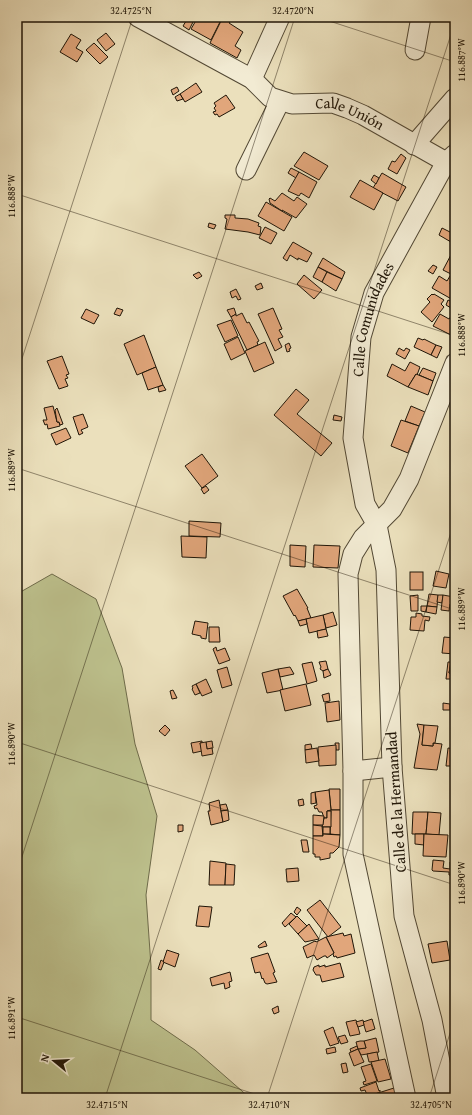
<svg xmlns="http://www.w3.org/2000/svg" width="472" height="1115" font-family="'Gentium Book Plus',serif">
<rect width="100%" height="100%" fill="#ebe0bc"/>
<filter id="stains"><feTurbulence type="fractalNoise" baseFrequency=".005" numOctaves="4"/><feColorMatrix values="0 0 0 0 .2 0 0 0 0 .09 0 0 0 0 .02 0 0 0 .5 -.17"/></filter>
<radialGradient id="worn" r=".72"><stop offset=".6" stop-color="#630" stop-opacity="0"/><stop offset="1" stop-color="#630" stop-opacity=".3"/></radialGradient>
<polygon fill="#bdc18d" stroke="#6e6b4a" points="52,574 96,599 122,668 135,744 157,816 146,895 151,966 151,1020 195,1050 250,1098 17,1098 17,594"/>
<g fill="#e1a67b" stroke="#1f1507">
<polygon points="198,17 220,17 218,21 220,22 211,40 191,29"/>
<polygon points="223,17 231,17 232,19 229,23 243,32 235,46 241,50 237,58 210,43"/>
<polygon points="188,18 193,22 189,30 183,26"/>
<polygon points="106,33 115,44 106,51 97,40"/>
<polygon points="71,34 81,40 76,48 83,52 77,62 60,52"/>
<polygon points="94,43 108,57 100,64 86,50"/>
<polygon points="196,83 202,92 185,102 180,94"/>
<polygon points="177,87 179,91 173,95 171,90"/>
<polygon points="180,94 183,99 177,101 175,97"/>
<polygon points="226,95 235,108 219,117 217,114 215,115 213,112 216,111 214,108 216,106 214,103"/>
<polygon points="304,152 328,166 319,180 294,166"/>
<polygon points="401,154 406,158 397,174 388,169 392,161 395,162"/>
<polygon points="291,168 299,172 296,178 288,173"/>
<polygon points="299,172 317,182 309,198 301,193 299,196 288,191"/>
<polygon points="382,173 406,187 398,201 373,188"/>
<polygon points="374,175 379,178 376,184 371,180"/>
<polygon points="360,180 383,193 374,210 350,197"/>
<polygon points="282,193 294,201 297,197 307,204 296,218 282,210 282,211 270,203 269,199 270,198 275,201"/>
<polygon points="266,202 292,217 284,231 258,216"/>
<polygon points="225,215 235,215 235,218 248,219 259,223 258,226 261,227 260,235 248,232 225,229 227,219 225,218"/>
<polygon points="209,223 216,225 214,229 208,227"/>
<polygon points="265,227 277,233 271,244 259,238"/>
<polygon points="442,228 452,233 451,242 439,235"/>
<polygon points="293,242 312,253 307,262 298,258 298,260 290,255 287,261 283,258"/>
<polygon points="453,251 455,252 455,276 443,270"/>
<polygon points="323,258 345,272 342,279 318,267"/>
<polygon points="433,265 437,267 433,274 428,271"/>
<polygon points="318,267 327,272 322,282 313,277"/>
<polygon points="199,272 202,276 197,279 193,275"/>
<polygon points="327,272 342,279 336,291 322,282"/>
<polygon points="304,275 322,290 314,299 297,284"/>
<polygon points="439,276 447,281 450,276 454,278 455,276 454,283 451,282 450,284 455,287 455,301 432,288"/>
<polygon points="261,283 263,288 257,290 255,286"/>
<polygon points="236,289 241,299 238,300 236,296 232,298 230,292"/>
<polygon points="432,294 433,295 434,294 444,300 441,304 444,307 432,322 421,312 430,302 427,299"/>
<polygon points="448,300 454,303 451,308 446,305"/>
<polygon points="117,308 123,310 120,316 114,314"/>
<polygon points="234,308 236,314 231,317 227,310"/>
<polygon points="273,308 282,329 279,330 283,337 278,339 282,347 275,351 258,314"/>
<polygon points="86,309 99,315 94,324 81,318"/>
<polygon points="454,312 455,313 455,331 453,336 433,326 440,314 449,319"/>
<polygon points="242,313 247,323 249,322 259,341 257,342 258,345 247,350 231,317 236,314 236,316"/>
<polygon points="231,320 238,336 225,342 217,325"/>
<polygon points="144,335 156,367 137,375 124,344"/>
<polygon points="238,337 245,353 231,360 224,344"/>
<polygon points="418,338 423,340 424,339 436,345 431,355 414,347"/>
<polygon points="265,342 274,363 254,372 245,351"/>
<polygon points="289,343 291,348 289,349 290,351 287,352 285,345"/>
<polygon points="436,345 442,347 437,358 431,355"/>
<polygon points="399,348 404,351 406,348 410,350 405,359 396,354"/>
<polygon points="62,356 69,374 66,375 68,378 65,379 68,386 59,389 47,361"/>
<polygon points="410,362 420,367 417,375 416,374 408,387 387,376 392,364 405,371"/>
<polygon points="156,367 163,385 148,390 142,373"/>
<polygon points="423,368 436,373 433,381 419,375"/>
<polygon points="416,374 433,381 428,395 408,387"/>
<polygon points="163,385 166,390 159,392 158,387"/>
<polygon points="296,389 309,400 297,414 332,443 321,456 274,415"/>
<polygon points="53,406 57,422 59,422 60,426 48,429 47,424 45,425 43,420 47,420 44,408"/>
<polygon points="411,406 425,412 419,426 405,421"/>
<polygon points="57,408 63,424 60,425 59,422 57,422 55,410"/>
<polygon points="83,414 88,427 81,430 83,433 79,435 73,417"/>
<polygon points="334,415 342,417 341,421 333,420"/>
<polygon points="401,420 419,426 408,453 391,446"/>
<polygon points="66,428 71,438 56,445 51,434"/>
<polygon points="202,454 218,476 202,488 185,466"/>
<polygon points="206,486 209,490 204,494 201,489"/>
<polygon points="189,521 221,523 220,537 189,536"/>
<polygon points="181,536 207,537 206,558 182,557"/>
<polygon points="290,545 306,546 305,567 290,566"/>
<polygon points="314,545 340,546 338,568 313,567"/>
<polygon points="436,571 449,574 446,588 433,586"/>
<rect x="410" y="572" width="13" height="18"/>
<polygon points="297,589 308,608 307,608 311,618 298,621 295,615 294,616 283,596"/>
<polygon points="429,594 438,595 437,607 427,606"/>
<polygon points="418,595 418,611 411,611 410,596"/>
<polygon points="438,595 443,595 442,603 437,602"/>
<polygon points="443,595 454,597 452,604 450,604 449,611 441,610"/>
<polygon points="421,606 427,606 426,612 421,611"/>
<polygon points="427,606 437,607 436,614 426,612"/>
<polygon points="333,612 337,625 326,628 323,615"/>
<polygon points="416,613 422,614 422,616 430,617 429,621 425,620 424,631 410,630 411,617 416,617"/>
<polygon points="323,615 326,629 309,633 306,619"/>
<polygon points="306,619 307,624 300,626 298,621"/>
<polygon points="195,621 208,623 206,639 201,638 201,636 192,634"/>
<polygon points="209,627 219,627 220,642 209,642"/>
<polygon points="326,629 328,636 318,638 317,631"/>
<polygon points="444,637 455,638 455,654 442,653"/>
<polygon points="216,647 217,651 225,648 230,660 219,664 213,649"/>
<polygon points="326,661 328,669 323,671 320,669 321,667 319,662"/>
<polygon points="312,662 317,681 307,684 302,664"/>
<polygon points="448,662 451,662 449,673 454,674 455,670 452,670 453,662 455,663 455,679 446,679"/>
<polygon points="451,662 453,662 452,670 455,670 454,674 449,673"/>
<polygon points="227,667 232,685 222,688 217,670"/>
<polygon points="290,667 294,674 280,677 278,669"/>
<polygon points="278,669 283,690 267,693 262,673"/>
<polygon points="328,669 331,675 324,678 323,671"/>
<polygon points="206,679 212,692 202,696 196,684"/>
<polygon points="196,684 200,693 195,695 192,689 193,688 192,686"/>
<polygon points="306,684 311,705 285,711 280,690"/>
<polygon points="173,690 177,698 172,699 170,691"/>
<polygon points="329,693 330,701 324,702 322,695"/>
<polygon points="339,701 340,720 327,722 325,703"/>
<polygon points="443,703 450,704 450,710 443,710"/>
<polygon points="417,724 424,725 422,745 433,746 433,743 442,744 437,770 414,768 420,734"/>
<polygon points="165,725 170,730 165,736 159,731"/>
<polygon points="424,725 438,726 435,743 433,743 433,746 422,745"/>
<polygon points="202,741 202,743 200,743 202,751 193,753 191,743"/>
<polygon points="212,741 213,748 207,749 206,742"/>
<polygon points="206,742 207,749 212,748 213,754 202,756 200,743"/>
<polygon points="335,743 339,743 339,750 336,750"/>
<polygon points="311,744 312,749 305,750 305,745"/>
<polygon points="336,745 336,765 319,766 318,747"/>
<polygon points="317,748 319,761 306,763 305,750"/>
<polygon points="448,748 455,749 455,766 446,766"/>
<polygon points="329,789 340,789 340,810 331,810"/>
<polygon points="329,790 331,810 327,811 327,818 324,818 322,812 319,812 317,808 315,809 314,806 317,805 315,792"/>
<polygon points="315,792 316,803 311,804 311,793"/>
<polygon points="303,799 304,805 299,806 298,800"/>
<polygon points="219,800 223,822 211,825 208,811 210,811 209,803"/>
<polygon points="226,804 228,810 221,811 220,805"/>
<polygon points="228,810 229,820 223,822 221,811"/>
<polygon points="331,810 340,810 340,835 330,834"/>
<polygon points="327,811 331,811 331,827 322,827 324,818 327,818"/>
<polygon points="413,812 428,812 426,834 412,834"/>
<polygon points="428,812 441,813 439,835 426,834"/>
<polygon points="313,815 324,816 323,825 313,825"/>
<polygon points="453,815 455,816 455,836 451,836"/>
<polygon points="178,825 183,825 183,831 178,832"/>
<polygon points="313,825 322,826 323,836 313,836"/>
<rect x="323" y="827" width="7" height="7"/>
<polygon points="323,834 340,835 339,847 333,853 330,853 330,858 320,860 320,857 315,857 315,854 313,854 313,836 323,836"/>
<polygon points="415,834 424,834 424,845 415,844"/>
<polygon points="424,834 448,835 446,857 423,856"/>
<polygon points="301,840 307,840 309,852 303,852"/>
<polygon points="433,860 444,861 443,868 450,869 450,862 455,863 455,876 449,875 449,872 433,871 432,870"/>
<polygon points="210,861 226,863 225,885 209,885"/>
<polygon points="226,864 235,865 234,885 225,885"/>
<polygon points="298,868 299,881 287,882 286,869"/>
<polygon points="320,900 341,927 328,937 307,910"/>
<polygon points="199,906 212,907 209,927 196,926"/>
<polygon points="297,907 301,910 297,915 294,912"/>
<polygon points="291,913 296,917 285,927 282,923"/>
<polygon points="297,916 307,926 298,934 289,924"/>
<polygon points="309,924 319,939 305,942 298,934"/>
<polygon points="343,933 344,936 351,934 355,953 337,958 336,956 334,957 333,954 334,953 326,937"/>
<polygon points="326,937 334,953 327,958 326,956 324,956 317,960 314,955 307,958 303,947 315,941 316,942"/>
<polygon points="265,941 267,946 259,948 258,946"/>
<polygon points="447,941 450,960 432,963 428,944"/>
<polygon points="167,950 179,954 175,967 163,962"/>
<polygon points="268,953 275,972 273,973 277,982 267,984 265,983 263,978 262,979 260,972 255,973 251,958"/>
<polygon points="161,960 164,962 161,970 158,969"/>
<polygon points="340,963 344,977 322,982 320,975 316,975 313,970 314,967 319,965 319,967 325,965 325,967"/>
<polygon points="230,972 232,981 229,982 230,987 225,989 224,983 212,986 210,978"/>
<polygon points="278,1006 279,1012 274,1014 272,1009"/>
<polygon points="372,1019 375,1029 366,1032 363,1022"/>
<polygon points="356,1020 360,1034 350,1036 346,1022"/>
<polygon points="363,1020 364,1025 358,1027 356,1022"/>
<polygon points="333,1027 339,1043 330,1046 324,1031"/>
<polygon points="345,1035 348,1042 341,1044 338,1037"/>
<polygon points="376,1038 379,1052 361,1055 358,1049 366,1048 364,1041"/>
<polygon points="360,1041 364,1041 366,1048 358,1049 356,1042"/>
<polygon points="357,1046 358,1049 351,1052 350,1049"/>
<polygon points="335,1047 336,1052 327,1054 326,1049"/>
<polygon points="358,1049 364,1062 354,1066 349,1053"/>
<polygon points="377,1052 379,1061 369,1062 367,1054"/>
<polygon points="385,1059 391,1079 378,1082 371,1062"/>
<polygon points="346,1063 348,1072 343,1073 341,1064"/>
<polygon points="371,1064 377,1081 364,1085 363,1082 366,1081 361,1067"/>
<polygon points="376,1082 379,1091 380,1090 380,1092 368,1097 365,1090 361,1091 360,1088"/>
<polygon points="394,1088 396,1098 377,1098 375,1094"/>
</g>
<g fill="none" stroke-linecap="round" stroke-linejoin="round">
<g stroke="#524834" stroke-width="21">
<g id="minor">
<path id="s1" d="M138 17 252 79 270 97 292 104 333 103 347 108 363 115 446 162"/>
<polyline points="415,50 421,17"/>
<polyline points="252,79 280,17"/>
<polyline points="414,145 455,98"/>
<polyline points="246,170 280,101"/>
<polyline points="353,771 392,767"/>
<polyline points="406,1098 353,854 353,771 348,574 353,554 363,538 392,509 409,479 455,363"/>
<path id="s2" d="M447 1098 432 1020 404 916 392 767 386 570 377 525 365 504 353 438 361 337 374 293 446 162 455 154"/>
</g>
</g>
<use href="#minor" stroke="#f2ebd3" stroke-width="19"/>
</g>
<path fill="none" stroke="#1f1507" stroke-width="1" stroke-opacity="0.45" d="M317 17 455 62M17 194 455 336M17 374 133 17M17 468 455 610M17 742 455 885M17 872 295 17M17 1017 267 1098M105 1098 455 22M267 1098 455 520M429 1098 455 1018"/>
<g text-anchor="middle" stroke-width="3" stroke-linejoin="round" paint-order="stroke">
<g font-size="15" fill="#1f1507" stroke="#f2ebd3">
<text dy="5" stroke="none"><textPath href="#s1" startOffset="238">Calle Unión</textPath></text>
<text dy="5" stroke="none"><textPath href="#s2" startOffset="792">Calle Comunidades</textPath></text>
<text transform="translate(396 802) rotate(-94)" y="5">Calle de la Hermandad</text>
</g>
</g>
<rect width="472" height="1115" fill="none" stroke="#ebe0bc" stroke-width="44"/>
<g transform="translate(54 1061) rotate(288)" stroke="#f2ebd3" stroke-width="3" paint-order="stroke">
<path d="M0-3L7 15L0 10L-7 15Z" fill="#1f1507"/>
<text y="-6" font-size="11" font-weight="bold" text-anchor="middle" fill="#1f1507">N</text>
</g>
<rect x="22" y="22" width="428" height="1071" fill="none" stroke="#1f1507" stroke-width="1.5"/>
<g font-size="10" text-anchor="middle" fill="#1f1507">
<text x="131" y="14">32.4725°N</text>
<text x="293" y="14">32.4720°N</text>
<text transform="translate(461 60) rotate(-90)" y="4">116.887°W</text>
<text transform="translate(11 196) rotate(-90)" y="4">116.888°W</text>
<text transform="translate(461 335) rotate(-90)" y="4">116.888°W</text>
<text transform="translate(11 470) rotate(-90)" y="4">116.889°W</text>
<text transform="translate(461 609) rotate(-90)" y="4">116.889°W</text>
<text transform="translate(11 744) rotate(-90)" y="4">116.890°W</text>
<text transform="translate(461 883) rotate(-90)" y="4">116.890°W</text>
<text transform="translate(11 1018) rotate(-90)" y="4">116.891°W</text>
<text x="107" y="1108">32.4715°N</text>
<text x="269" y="1108">32.4710°N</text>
<text x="431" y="1108">32.4705°N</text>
</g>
<rect width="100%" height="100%" filter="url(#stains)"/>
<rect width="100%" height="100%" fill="url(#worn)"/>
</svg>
